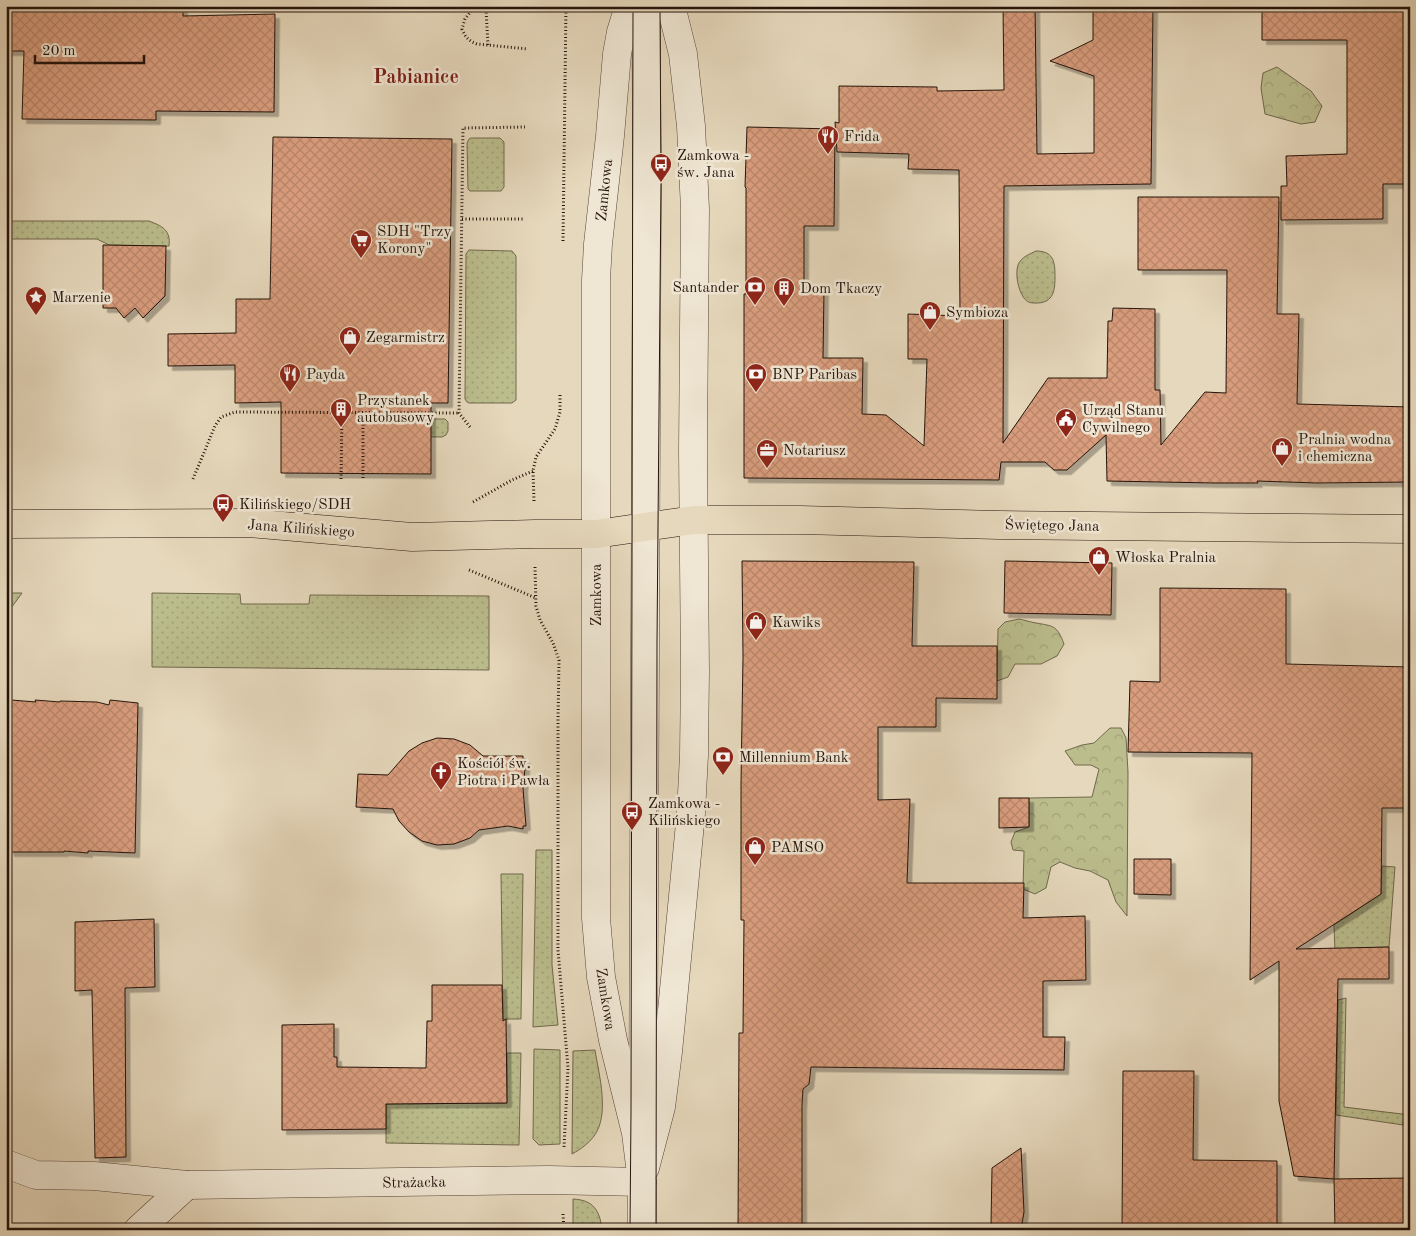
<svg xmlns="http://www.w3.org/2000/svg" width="1416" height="1236" font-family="'Old Standard TT',serif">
<defs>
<pattern id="grass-dots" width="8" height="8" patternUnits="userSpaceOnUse" patternTransform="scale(1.25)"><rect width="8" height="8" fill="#bbbd8d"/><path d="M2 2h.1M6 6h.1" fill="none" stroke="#a1a278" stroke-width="1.8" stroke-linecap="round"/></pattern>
<pattern id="forest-crowns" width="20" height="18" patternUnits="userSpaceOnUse" patternTransform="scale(1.25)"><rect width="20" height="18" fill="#bbbd8d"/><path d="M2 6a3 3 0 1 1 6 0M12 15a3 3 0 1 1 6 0" fill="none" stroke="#a1a278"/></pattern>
<pattern id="building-cross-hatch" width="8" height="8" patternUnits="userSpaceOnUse" patternTransform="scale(1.25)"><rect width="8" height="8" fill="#d99d7d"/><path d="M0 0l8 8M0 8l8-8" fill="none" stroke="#ba866b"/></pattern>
<filter id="shadow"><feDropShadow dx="4.5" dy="4.5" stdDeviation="0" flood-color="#0004"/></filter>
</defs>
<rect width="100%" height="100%" fill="#e6d8bc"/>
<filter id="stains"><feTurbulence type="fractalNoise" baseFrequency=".004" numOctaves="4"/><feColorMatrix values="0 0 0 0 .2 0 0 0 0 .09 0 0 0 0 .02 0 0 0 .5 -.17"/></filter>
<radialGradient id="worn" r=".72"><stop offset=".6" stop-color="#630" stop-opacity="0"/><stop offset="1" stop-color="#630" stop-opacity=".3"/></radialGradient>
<g fill="url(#grass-dots)" stroke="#70684c">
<polygon points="471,138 500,138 504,142 504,187 501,191 470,191 468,189 467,143 469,139"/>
<path d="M6 221H149C162 226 171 230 169 246L109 245 97 239H6Z"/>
<polygon points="469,250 512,251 516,256 516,400 512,403 469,403 467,402 465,399 466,254"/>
<path d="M1036 251C1055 251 1055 264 1055 278 1055 293 1052 304 1034 303 1030 303 1027 302 1024 298 1018 290 1015 274 1018 265 1021 257 1030 254 1036 251Z"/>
<polygon points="374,419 445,419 448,422 448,431 446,435 442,437 375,436"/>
<polygon points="6,593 22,593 6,615"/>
<polygon points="152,593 240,594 241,604 309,604 310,595 489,596 489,670 152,667"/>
<polygon points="536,850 552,850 552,965 558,1025 533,1027"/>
<polygon points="1382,866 1395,867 1389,947 1358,948 1335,951 1334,925 1381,894"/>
<polygon points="501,874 523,874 521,1019 506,1019 503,1021"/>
<polygon points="1346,998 1344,1107 1410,1115 1410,1126 1336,1115 1338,1000"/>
<polygon points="534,1049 560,1050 560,1144 539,1145 533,1139"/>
<path d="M595 1050C599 1075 610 1115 594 1136 588 1144 581 1149 572 1154L573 1051Z"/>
<polygon points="507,1053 521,1053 519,1145 386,1143 386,1104 507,1103"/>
<path d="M573 1199C593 1200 600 1210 602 1230H573Z"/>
</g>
<g fill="url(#forest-crowns)" stroke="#70684c">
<polygon points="1277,67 1311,91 1322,106 1315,122 1301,124 1265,114 1261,88 1263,73"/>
<path d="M1019 619C1024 620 1030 622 1036 623 1053 626 1057 625 1064 644L1057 656 1041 664H1015L1008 677 997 681 998 629 1005 622Z"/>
<polygon points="1110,728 1121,728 1126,738 1128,772 1127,916 1116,902 1108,880 1090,871 1075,868 1060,862 1051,867 1046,888 1035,894 1023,889 1024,851 1013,850 1011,842 1015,832 1029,827 1029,798 1092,797 1099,769 1091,765 1075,765 1065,751 1082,745 1094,743"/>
</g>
<g fill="url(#building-cross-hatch)" stroke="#24130b" filter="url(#shadow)">
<polygon points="6,6 183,6 183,16 275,14 274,112 156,111 156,120 22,119 24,51 6,51"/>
<polygon points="1003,6 1035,6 1037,154 1094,153 1094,76 1050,61 1093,40 1093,6 1153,6 1151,184 1004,186 1003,443 1048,378 1107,378 1108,321 1112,321 1113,308 1155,309 1155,390 1160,390 1161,445 1205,392 1226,393 1227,270 1138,270 1138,197 1279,197 1277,314 1299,314 1297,404 1410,407 1410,482 1317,483 1257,481 1258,483 1214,483 1107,481 1106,435 1067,470 1054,470 1045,462 1001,462 999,480 744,478 744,294 746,294 746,188 745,187 747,127 835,129 834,226 804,226 804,290 824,290 823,358 863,358 862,414 886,415 924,446 927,359 908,359 908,314 960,316 959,170 908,169 909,154 837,152 835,122 839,123 839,86 937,87 937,91 1004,90"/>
<polygon points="1262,6 1410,6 1408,184 1383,184 1383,219 1281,220 1281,186 1287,186 1286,156 1347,154 1347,40 1262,40"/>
<polygon points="273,137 452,139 448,403 431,403 431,474 281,473 281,402 235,403 235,365 168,366 168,334 236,333 236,299 270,299"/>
<polygon points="103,245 166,246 165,296 143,318 135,308 124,318 116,308 103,308"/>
<polygon points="742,561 914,562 912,646 997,646 997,699 936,698 936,727 878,727 878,800 910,799 907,883 1024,883 1023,918 1085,916 1086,980 1043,981 1043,1037 1065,1037 1064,1070 811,1067 809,1084 803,1089 802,1105 802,1230 738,1230 739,1033 743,1033 744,920 741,920 741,783 743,657"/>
<polygon points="1005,561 1112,563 1111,615 1004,613"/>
<polygon points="1160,588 1286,589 1286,664 1410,667 1408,765 1410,765 1410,808 1382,808 1381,894 1296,949 1389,947 1389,979 1338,979 1334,1179 1294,1176 1279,1101 1279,961 1250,980 1252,753 1128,752 1130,681 1160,682"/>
<polygon points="11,700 36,702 35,700 60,702 60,701 97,702 109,705 110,700 138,703 135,853 88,851 88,853 64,851 64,852 10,852 9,848 6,848 6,702 11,702"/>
<polygon points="437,738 454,739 470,745 483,756 523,756 523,759 526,759 523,788 526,826 523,826 523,829 508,826 479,830 470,838 454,844 437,845 422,841 409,832 399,821 393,809 356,807 358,774 388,775 409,751 422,743"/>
<polygon points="999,798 1029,798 1029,827 999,828"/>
<polygon points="1134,859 1171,859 1171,895 1134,894"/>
<polygon points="154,919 155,987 125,988 126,1157 95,1158 92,990 75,991 75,922"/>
<polygon points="432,985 502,985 503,1021 506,1019 507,1103 386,1104 386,1129 282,1130 282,1025 334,1024 334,1057 337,1057 337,1067 426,1068 427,1021 432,1021"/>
<polygon points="1123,1071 1194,1071 1193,1160 1277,1161 1277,1230 1122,1230"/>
<polygon points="1021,1148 1024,1212 1021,1230 1010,1230 991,1224 992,1168"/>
<polygon points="1409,1178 1409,1230 1335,1230 1334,1179"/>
</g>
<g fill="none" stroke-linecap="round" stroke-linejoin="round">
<g stroke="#544437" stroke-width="29">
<g id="minor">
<polyline points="629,6 621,32 617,54 610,136 598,244 596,280 596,918 601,977 613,1040 636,1133 642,1182 642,1230"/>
<polyline points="643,1118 647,184 646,6"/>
<polyline points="6,1164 36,1175 94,1176 187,1185 548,1180 642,1182"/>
<polyline points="645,1168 661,1107 668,1052 691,813 694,755 695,671 693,450 695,209 691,126 683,54 674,18 670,6"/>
<polyline points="138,1230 187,1185"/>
</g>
</g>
<g stroke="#24130b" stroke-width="29">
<polyline id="major" points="6,524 249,523 412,537 535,534 596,534 694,520 800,520 999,525 1410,529"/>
</g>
<g stroke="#24130b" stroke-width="3" stroke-dasharray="1 2.5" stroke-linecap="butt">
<path d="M486 6V9L471 11 465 19 462 29C465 37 469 41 477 44L528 49"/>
<polyline points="486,9 488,45"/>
<polyline points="462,219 524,219"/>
<polyline points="563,241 566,6"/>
<polyline points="363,414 363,479"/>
<polyline points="470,427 459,413 463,128 525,127"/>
<polyline points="193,479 215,426 221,417 235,412 459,413"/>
<polyline points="341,479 342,413"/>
<polyline points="534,501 533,471 536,457 555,429 560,412 560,394"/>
<polyline points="473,502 512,480 533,471"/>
<polyline points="535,567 536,606 540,620 553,643 559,660 558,722 558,950 568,1068 564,1147"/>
<polyline points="469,570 536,598"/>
<polyline points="563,1214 564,1230"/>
</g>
<use href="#minor" stroke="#efe6d3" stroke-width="28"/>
<use href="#major" stroke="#e6d8bc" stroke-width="28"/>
<g stroke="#24130b" stroke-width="1">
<polyline points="630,1230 631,1112 633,6"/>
<polyline points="656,1230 657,642 661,183 660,6"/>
</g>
</g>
<defs>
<g id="restaurant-pin" transform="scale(1.125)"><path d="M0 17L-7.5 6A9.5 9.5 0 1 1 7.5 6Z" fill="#8f2418" stroke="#efe6d3"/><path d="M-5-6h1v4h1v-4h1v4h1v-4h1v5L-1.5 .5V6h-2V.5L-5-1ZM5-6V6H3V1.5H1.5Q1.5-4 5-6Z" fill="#fff"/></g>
<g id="bus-pin" transform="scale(1.125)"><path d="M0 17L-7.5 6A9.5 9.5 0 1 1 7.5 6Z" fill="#8f2418" stroke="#efe6d3"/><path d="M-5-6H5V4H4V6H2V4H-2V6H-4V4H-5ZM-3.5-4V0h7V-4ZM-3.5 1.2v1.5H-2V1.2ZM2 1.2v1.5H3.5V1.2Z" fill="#fff"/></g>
<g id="supermarket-pin" transform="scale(1.125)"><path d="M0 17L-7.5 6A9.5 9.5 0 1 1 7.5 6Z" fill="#8f2418" stroke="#efe6d3"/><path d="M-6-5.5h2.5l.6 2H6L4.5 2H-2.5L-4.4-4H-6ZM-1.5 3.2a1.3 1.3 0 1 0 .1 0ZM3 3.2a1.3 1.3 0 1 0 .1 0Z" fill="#fff"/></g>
<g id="bank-pin" transform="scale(1.125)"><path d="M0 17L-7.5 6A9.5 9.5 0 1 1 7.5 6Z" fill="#8f2418" stroke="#efe6d3"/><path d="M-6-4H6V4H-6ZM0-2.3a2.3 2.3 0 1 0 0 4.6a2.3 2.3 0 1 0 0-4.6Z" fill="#fff"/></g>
<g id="building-pin" transform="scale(1.125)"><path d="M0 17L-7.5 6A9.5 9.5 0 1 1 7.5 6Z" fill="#8f2418" stroke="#efe6d3"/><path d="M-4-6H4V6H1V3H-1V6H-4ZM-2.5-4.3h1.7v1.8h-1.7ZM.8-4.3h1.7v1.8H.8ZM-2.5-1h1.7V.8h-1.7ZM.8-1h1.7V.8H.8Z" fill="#fff"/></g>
<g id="sight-pin" transform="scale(1.125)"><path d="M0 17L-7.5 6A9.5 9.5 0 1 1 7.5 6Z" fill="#8f2418" stroke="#efe6d3"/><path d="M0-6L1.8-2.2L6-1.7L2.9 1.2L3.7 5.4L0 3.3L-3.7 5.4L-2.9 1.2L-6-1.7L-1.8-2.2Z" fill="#fff"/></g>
<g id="shop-pin" transform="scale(1.125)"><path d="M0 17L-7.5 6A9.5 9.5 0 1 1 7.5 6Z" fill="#8f2418" stroke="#efe6d3"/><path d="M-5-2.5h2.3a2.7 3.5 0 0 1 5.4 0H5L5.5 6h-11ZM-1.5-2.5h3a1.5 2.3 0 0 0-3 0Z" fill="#fff"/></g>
<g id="civic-pin" transform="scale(1.125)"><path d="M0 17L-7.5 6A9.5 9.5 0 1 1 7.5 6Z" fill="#8f2418" stroke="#efe6d3"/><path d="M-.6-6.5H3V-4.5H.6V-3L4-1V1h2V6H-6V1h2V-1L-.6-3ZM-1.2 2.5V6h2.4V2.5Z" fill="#fff"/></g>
<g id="office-pin" transform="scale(1.125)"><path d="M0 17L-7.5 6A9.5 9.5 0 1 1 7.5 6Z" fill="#8f2418" stroke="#efe6d3"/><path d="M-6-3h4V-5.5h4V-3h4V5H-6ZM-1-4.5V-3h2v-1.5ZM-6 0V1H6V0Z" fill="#fff"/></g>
<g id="church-pin" transform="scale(1.125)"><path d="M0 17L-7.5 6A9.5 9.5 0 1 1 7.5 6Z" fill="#8f2418" stroke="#efe6d3"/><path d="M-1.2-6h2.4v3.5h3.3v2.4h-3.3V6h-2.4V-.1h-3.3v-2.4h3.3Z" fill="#fff"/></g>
</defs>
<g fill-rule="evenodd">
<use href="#restaurant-pin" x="828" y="136"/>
<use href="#bus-pin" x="661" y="164"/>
<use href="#supermarket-pin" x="361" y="240"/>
<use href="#bank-pin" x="755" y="287"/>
<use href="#building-pin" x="784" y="288"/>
<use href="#sight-pin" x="36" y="297"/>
<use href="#shop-pin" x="930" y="312"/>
<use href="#shop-pin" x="350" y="337"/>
<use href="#restaurant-pin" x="290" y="374"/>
<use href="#bank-pin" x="756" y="374"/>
<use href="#building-pin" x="341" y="409"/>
<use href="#civic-pin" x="1066" y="419"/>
<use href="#shop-pin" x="1282" y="448"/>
<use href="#office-pin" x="767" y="450"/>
<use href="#bus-pin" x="223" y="504"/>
<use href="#shop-pin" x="1099" y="557"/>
<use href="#shop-pin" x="756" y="622"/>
<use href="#bank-pin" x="723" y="757"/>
<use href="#church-pin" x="441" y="772"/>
<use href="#bus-pin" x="632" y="812"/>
<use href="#shop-pin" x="755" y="847"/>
</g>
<g text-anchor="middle" stroke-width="5" stroke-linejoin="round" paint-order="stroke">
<g font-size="15" fill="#24130b" stroke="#efe6d3" text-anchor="start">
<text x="844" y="141">Frida</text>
<text x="677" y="160">Zamkowa -<tspan x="677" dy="17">św. Jana</tspan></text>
<text x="377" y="236">SDH "Trzy<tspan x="377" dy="17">Korony"</tspan></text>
<text x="739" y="292" text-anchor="end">Santander</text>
<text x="800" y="293">Dom Tkaczy</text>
<text x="52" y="302">Marzenie</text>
<text x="946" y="317">Symbioza</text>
<text x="366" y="342">Zegarmistrz</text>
<text x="306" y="379">Payda</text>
<text x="772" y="379">BNP Paribas</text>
<text x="357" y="405">Przystanek<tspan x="357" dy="17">autobusowy</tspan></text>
<text x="1082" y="415">Urząd Stanu<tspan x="1082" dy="17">Cywilnego</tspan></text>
<text x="1298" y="444">Pralnia wodna<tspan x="1298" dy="17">i chemiczna</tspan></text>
<text x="783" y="455">Notariusz</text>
<text x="239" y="509">Kilińskiego/SDH</text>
<text x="1115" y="562">Włoska Pralnia</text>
<text x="772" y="627">Kawiks</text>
<text x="739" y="762">Millennium Bank</text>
<text x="457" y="768">Kościół św.<tspan x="457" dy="17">Piotra i Pawła</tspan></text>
<text x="648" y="808">Zamkowa -<tspan x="648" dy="17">Kilińskiego</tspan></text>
<text x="771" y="852">PAMSO</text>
</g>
<g font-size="15" fill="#24130b" stroke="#efe6d3">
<text transform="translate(604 190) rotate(-84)" y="5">Zamkowa</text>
<text transform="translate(1052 525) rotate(1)" y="5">Świętego Jana</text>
<text transform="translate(301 528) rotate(4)" y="5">Jana Kilińskiego</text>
<text transform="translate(596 595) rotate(-90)" y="5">Zamkowa</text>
<text transform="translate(606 999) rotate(81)" y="5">Zamkowa</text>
<text transform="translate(414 1182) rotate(-1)" y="5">Strażacka</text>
</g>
<g font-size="20" font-weight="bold" fill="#7a1f14" stroke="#efe6d3">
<text x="416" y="83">Pabianice</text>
</g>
</g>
<rect width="1416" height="1236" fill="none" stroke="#e6d8bc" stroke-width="25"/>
<rect x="8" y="8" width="1401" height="1221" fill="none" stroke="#24130b" stroke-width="2.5"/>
<rect x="12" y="12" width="1391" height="1211" fill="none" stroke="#24130b"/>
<path d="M35 55v8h109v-8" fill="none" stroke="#24130b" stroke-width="2.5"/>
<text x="42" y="55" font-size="15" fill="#24130b" stroke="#efe6d3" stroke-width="4" paint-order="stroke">20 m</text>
<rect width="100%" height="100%" filter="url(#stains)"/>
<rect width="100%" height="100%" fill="url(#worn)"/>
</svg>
